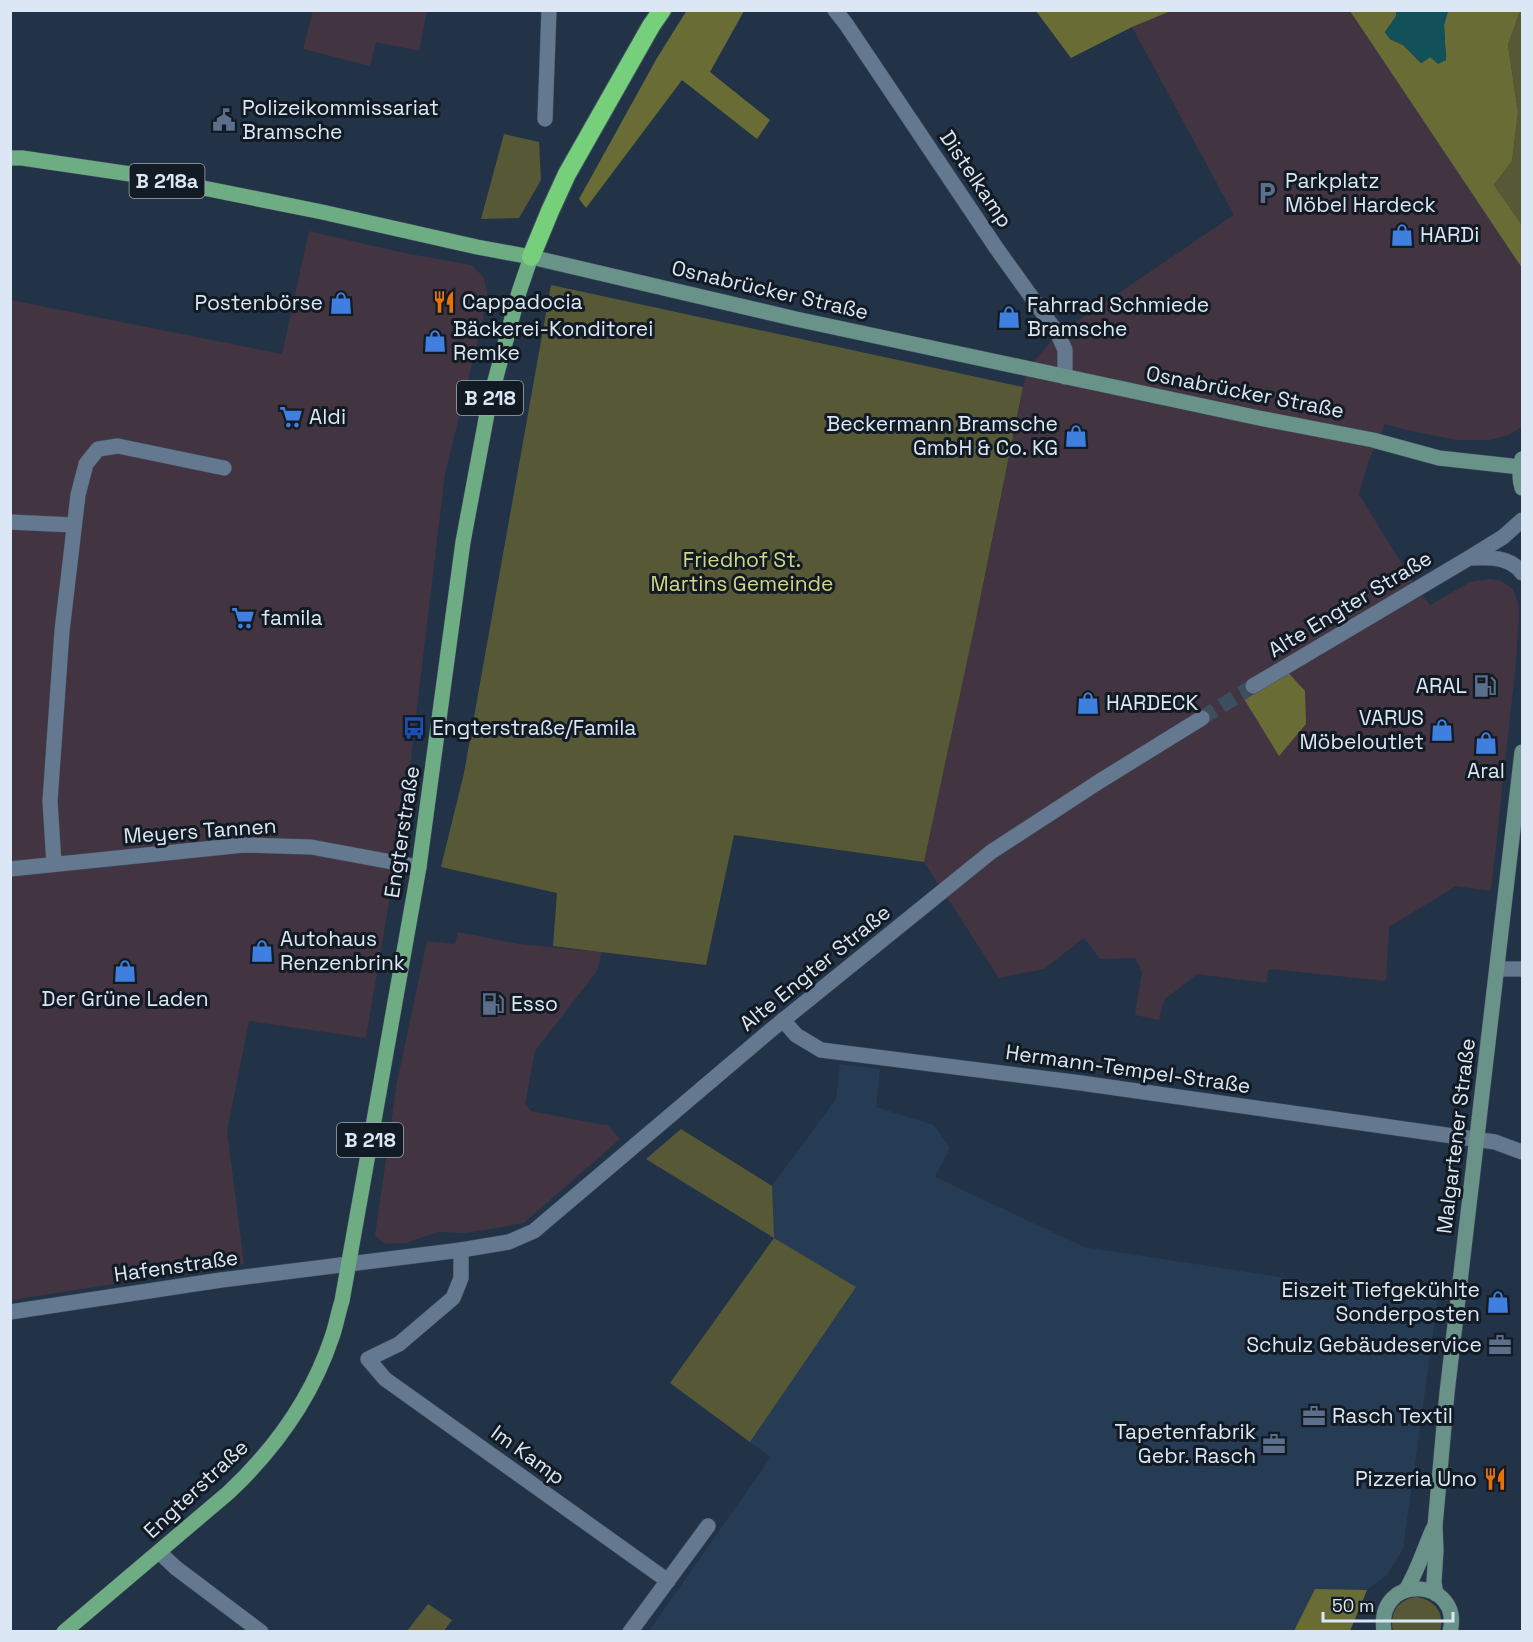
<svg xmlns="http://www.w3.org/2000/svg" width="1533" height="1642" font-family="'Space Grotesk',sans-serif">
<rect width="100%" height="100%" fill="#223347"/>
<g fill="#423441">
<polygon points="313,11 313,10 427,11 419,51 376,42 370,66 303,49"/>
<polygon points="1171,11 1350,11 1522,268 1522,427 1508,435 1490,440 1456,440 1411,431 1385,424 1369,460 1359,494 1409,576 1430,605 1470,582 1489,579 1501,581 1513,589 1518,603 1519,616 1516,662 1491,891 1456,886 1389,927 1386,981 1269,969 1266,983 1197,974 1164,1000 1159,1020 1135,1015 1142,972 1135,958 1100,959 1084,938 1044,969 999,978 924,862 974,629 1027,369 1058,334 1234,215 1132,27"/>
<polygon points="309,231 404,253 472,265 484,278 488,299 445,474 405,808 366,1038 249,1021 227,1131 244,1264 11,1300 11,300 282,354"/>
<polygon points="458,932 519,944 602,952 597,971 535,1051 525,1104 531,1111 604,1125 607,1124 620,1139 524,1223 466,1233 438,1232 406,1243 386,1244 375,1236 397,1082 427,941 455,944"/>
</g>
<polygon fill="#263c55" points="840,1064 880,1069 876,1107 934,1125 950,1148 935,1177 1084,1247 1293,1279 1438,1298 1403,1549 1387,1575 1367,1590 1315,1589 1294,1631 649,1631 771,1457 750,1442 855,1288 646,1159 681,1129 772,1186 836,1099"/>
<g fill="#575936">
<polygon points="1520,11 1522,11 1522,225 1494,185 1512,161 1518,112 1508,45"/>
<polygon points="504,134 539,142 541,180 519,218 481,219"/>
<polygon points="551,285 1023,387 974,629 924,862 734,835 706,965 553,946 557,893 441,867 464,773"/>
<polygon points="681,1129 772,1186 774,1238 856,1287 750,1442 670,1383 774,1238 646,1159"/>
<path d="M1417 1597C1435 1600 1445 1613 1440 1632L1393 1631C1389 1613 1398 1599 1417 1597Z"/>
<polygon points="428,1604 452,1620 444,1631 407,1631"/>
</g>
<g fill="#6a6c35">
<polygon points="687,10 744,11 710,72 770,120 757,139 682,80 586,208 579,199 657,58"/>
<polygon points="1036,11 1171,11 1132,27 1071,58"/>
<polygon points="1350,11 1396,11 1397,16 1385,32 1390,39 1403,45 1421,63 1430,57 1446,60 1444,25 1448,11 1520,11 1508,45 1518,112 1512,161 1494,185 1522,225 1522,268"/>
<polygon points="1284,668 1305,691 1306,724 1279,756 1241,694"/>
<polygon points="1315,1589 1367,1590 1350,1631 1294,1631"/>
</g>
<polygon fill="#125159" points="1396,11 1448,11 1444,25 1446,60 1438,64 1430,57 1422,63 1403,45 1390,39 1385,32 1396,16"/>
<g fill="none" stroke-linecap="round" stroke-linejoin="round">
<polyline stroke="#3e4e61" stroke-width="15" stroke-dasharray="15 8" stroke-linecap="butt" points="1202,718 1253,686"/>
<g stroke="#414f61" stroke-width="16">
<g id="street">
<polyline points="835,10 846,24 997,249 1058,334 1065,350 1065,377"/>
<polyline points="545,119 549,10"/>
<polyline points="10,522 73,525"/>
<path d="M1472 558C1490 557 1511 557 1522 573"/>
<polyline points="1253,686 1469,558 1503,537 1522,520"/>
<polyline points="54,864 50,801 62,631 78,495 86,464 98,449 118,446 224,468"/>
<polyline points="10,869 244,845 311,847 419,867"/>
<polyline points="1497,969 1522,969"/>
<polyline points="783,1020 796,1035 821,1050 1081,1083 1495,1142 1522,1152"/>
<polyline points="461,1250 461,1278 453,1298 399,1344 368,1359 385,1379 668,1581"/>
<polyline points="10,1312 221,1280 461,1250 509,1242 534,1231 771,1030 991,852 1100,781 1202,718"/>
<polyline points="159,1552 176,1568 261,1632"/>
<polyline points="630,1632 708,1526"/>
</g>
</g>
<g stroke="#414f61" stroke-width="16">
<g id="secondary">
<polyline points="531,257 796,319 1259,418 1373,440 1439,458 1520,467"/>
<path d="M1522 459C1519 469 1519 477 1522 488"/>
<path d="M1406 1590C1418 1570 1424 1549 1433 1529"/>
<polyline points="1436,1594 1434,1582 1436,1550 1435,1526 1447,1393 1522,752"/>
<path d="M1384 1632C1375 1571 1464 1578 1450 1632"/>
</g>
</g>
<g stroke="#414f61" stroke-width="16">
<path id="primary" d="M10 158H22L144 176 322 212 477 247 531 257 519 292 489 403 463 542 419 867 342 1301C338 1313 336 1326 332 1337 312 1397 274 1450 228 1493L64 1632"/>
</g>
<g stroke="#414f61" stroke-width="20">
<polyline id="highway" points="531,257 550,211 567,174 651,26 662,10"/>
</g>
<use href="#street" stroke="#64788f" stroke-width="15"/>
<use href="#secondary" stroke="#699289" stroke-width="15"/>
<use href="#primary" stroke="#6eac83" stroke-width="15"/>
<use href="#highway" stroke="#75cf7b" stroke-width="18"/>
</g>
<defs>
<g id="civic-bare" transform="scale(1.8)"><path d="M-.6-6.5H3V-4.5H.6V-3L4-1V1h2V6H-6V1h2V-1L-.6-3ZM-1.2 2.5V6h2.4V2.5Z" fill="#5c6f8a" stroke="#121a23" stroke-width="2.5" paint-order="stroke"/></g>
<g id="parking-bare" transform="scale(1.8)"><path d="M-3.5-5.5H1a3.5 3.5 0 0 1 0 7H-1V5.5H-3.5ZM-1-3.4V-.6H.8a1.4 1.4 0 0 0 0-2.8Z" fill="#5c6f8a" stroke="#121a23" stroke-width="2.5" paint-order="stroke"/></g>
<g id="shop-bare" transform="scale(1.8)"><path d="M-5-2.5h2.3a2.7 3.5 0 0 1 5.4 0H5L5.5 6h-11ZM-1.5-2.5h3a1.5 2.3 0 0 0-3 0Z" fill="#3f7fe0" stroke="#121a23" stroke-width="2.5" paint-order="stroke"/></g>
<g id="restaurant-bare" transform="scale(1.8)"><path d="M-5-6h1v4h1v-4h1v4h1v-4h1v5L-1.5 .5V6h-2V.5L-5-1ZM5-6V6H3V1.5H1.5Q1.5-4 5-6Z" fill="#e8710a" stroke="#121a23" stroke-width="2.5" paint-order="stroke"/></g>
<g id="supermarket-bare" transform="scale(1.8)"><path d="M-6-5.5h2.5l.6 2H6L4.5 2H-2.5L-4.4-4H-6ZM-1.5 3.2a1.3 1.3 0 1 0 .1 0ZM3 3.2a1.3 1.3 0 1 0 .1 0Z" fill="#3f7fe0" stroke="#121a23" stroke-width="2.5" paint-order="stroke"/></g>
<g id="fuel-bare" transform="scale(1.8)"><path d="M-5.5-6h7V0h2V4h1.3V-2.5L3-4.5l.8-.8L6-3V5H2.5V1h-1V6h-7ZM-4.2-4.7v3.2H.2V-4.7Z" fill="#5c6f8a" stroke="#121a23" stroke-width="2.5" paint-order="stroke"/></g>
<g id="bus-bare" transform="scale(1.8)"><path d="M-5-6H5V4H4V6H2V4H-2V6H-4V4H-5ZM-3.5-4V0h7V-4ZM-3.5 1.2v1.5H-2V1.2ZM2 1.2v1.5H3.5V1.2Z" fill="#1a4fb4" stroke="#121a23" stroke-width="2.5" paint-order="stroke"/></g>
<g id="office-bare" transform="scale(1.8)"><path d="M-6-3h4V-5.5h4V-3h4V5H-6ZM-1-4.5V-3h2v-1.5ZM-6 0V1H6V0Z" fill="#5c6f8a" stroke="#121a23" stroke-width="2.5" paint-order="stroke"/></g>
</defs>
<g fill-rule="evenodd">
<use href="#civic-bare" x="224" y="120"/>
<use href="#parking-bare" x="1267" y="193"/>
<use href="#shop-bare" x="1402" y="235"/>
<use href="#restaurant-bare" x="444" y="302"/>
<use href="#shop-bare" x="341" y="303"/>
<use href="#shop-bare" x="1009" y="317"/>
<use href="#shop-bare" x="435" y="341"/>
<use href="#supermarket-bare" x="291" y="417"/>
<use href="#shop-bare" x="1076" y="436"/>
<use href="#supermarket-bare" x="243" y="618"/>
<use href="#fuel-bare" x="1485" y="686"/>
<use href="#shop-bare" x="1088" y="703"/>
<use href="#bus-bare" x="414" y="728"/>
<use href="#shop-bare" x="1442" y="730"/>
<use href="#shop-bare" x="1486" y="743"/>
<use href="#shop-bare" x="262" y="951"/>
<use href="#shop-bare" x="125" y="971"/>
<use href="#fuel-bare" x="493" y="1004"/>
<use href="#shop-bare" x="1498" y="1302"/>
<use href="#office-bare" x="1500" y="1345"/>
<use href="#office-bare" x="1314" y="1416"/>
<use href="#office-bare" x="1274" y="1444"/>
<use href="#restaurant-bare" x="1495" y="1479"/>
</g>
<g text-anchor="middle" stroke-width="6" stroke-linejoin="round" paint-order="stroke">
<g fill="#121a23" stroke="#9faab6" stroke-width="1.5">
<rect x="129.5" y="164" width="75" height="34" rx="4.5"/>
<rect x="457" y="381" width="66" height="34" rx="4.5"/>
<rect x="337" y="1123" width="66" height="34" rx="4.5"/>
</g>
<g font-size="20" font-weight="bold" fill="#dce7f5">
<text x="167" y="188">B 218a</text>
<text x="490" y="405">B 218</text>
<text x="370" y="1147">B 218</text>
</g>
<g font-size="21" fill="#dce7f5" stroke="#121a23" text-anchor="start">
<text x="242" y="115">Polizeikommissariat<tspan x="242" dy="24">Bramsche</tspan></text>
<text x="1285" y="188">Parkplatz<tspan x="1285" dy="24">Möbel Hardeck</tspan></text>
<text x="1420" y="242">HARDi</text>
<text x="462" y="309">Cappadocia</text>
<text x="323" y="310" text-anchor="end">Postenbörse</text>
<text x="1027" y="312">Fahrrad Schmiede<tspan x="1027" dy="24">Bramsche</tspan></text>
<text x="453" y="336">Bäckerei-Konditorei<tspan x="453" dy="24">Remke</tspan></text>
<text x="309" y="424">Aldi</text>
<text x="1058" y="431" text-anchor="end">Beckermann Bramsche<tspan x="1058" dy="24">GmbH &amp; Co. KG</tspan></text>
<text x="261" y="625">famila</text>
<text x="1467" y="693" text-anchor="end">ARAL</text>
<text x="1106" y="710">HARDECK</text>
<text x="1424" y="725" text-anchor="end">VARUS<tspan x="1424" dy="24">Möbeloutlet</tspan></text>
<text x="432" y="735">Engterstraße/Famila</text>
<text x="1486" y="778" text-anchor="middle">Aral</text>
<text x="280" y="946">Autohaus<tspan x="280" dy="24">Renzenbrink</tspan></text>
<text x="125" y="1006" text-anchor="middle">Der Grüne Laden</text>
<text x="511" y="1011">Esso</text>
<text x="1480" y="1297" text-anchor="end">Eiszeit Tiefgekühlte<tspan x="1480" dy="24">Sonderposten</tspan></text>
<text x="1482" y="1352" text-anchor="end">Schulz Gebäudeservice</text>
<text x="1332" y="1423">Rasch Textil</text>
<text x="1256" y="1439" text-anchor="end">Tapetenfabrik<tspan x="1256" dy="24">Gebr. Rasch</tspan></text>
<text x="1477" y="1486" text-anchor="end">Pizzeria Uno</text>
</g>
<g font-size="21" fill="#dce7f5" stroke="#121a23">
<text transform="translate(976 179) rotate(56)" y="7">Distelkamp</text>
<text transform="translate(770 290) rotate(13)" y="7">Osnabrücker Straße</text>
<text transform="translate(1245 392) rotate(11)" y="7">Osnabrücker Straße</text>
<text transform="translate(1350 604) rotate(-31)" y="7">Alte Engter Straße</text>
<text transform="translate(200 831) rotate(-4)" y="7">Meyers Tannen</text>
<text transform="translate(402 832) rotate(-81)" y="7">Engterstraße</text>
<text transform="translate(815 968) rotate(-39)" y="7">Alte Engter Straße</text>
<text transform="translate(1128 1069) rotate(8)" y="7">Hermann-Tempel-Straße</text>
<text transform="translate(1456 1136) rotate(-83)" y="7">Malgartener Straße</text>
<text transform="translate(176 1266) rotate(-8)" y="7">Hafenstraße</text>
<text transform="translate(528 1455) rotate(36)" y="7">Im Kamp</text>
<text transform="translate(196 1489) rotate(-43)" y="7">Engterstraße</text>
</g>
<g font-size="21" fill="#d2d783" stroke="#121a23">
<text x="742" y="567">Friedhof St.<tspan x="742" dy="24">Martins Gemeinde</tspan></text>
</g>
</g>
<rect width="1533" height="1642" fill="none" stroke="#dce7f5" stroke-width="24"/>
<path d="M1323 1612v9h130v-9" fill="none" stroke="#dce7f5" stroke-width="3"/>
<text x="1332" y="1612" font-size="18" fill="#dce7f5" stroke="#121a23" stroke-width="4.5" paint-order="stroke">50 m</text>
</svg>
